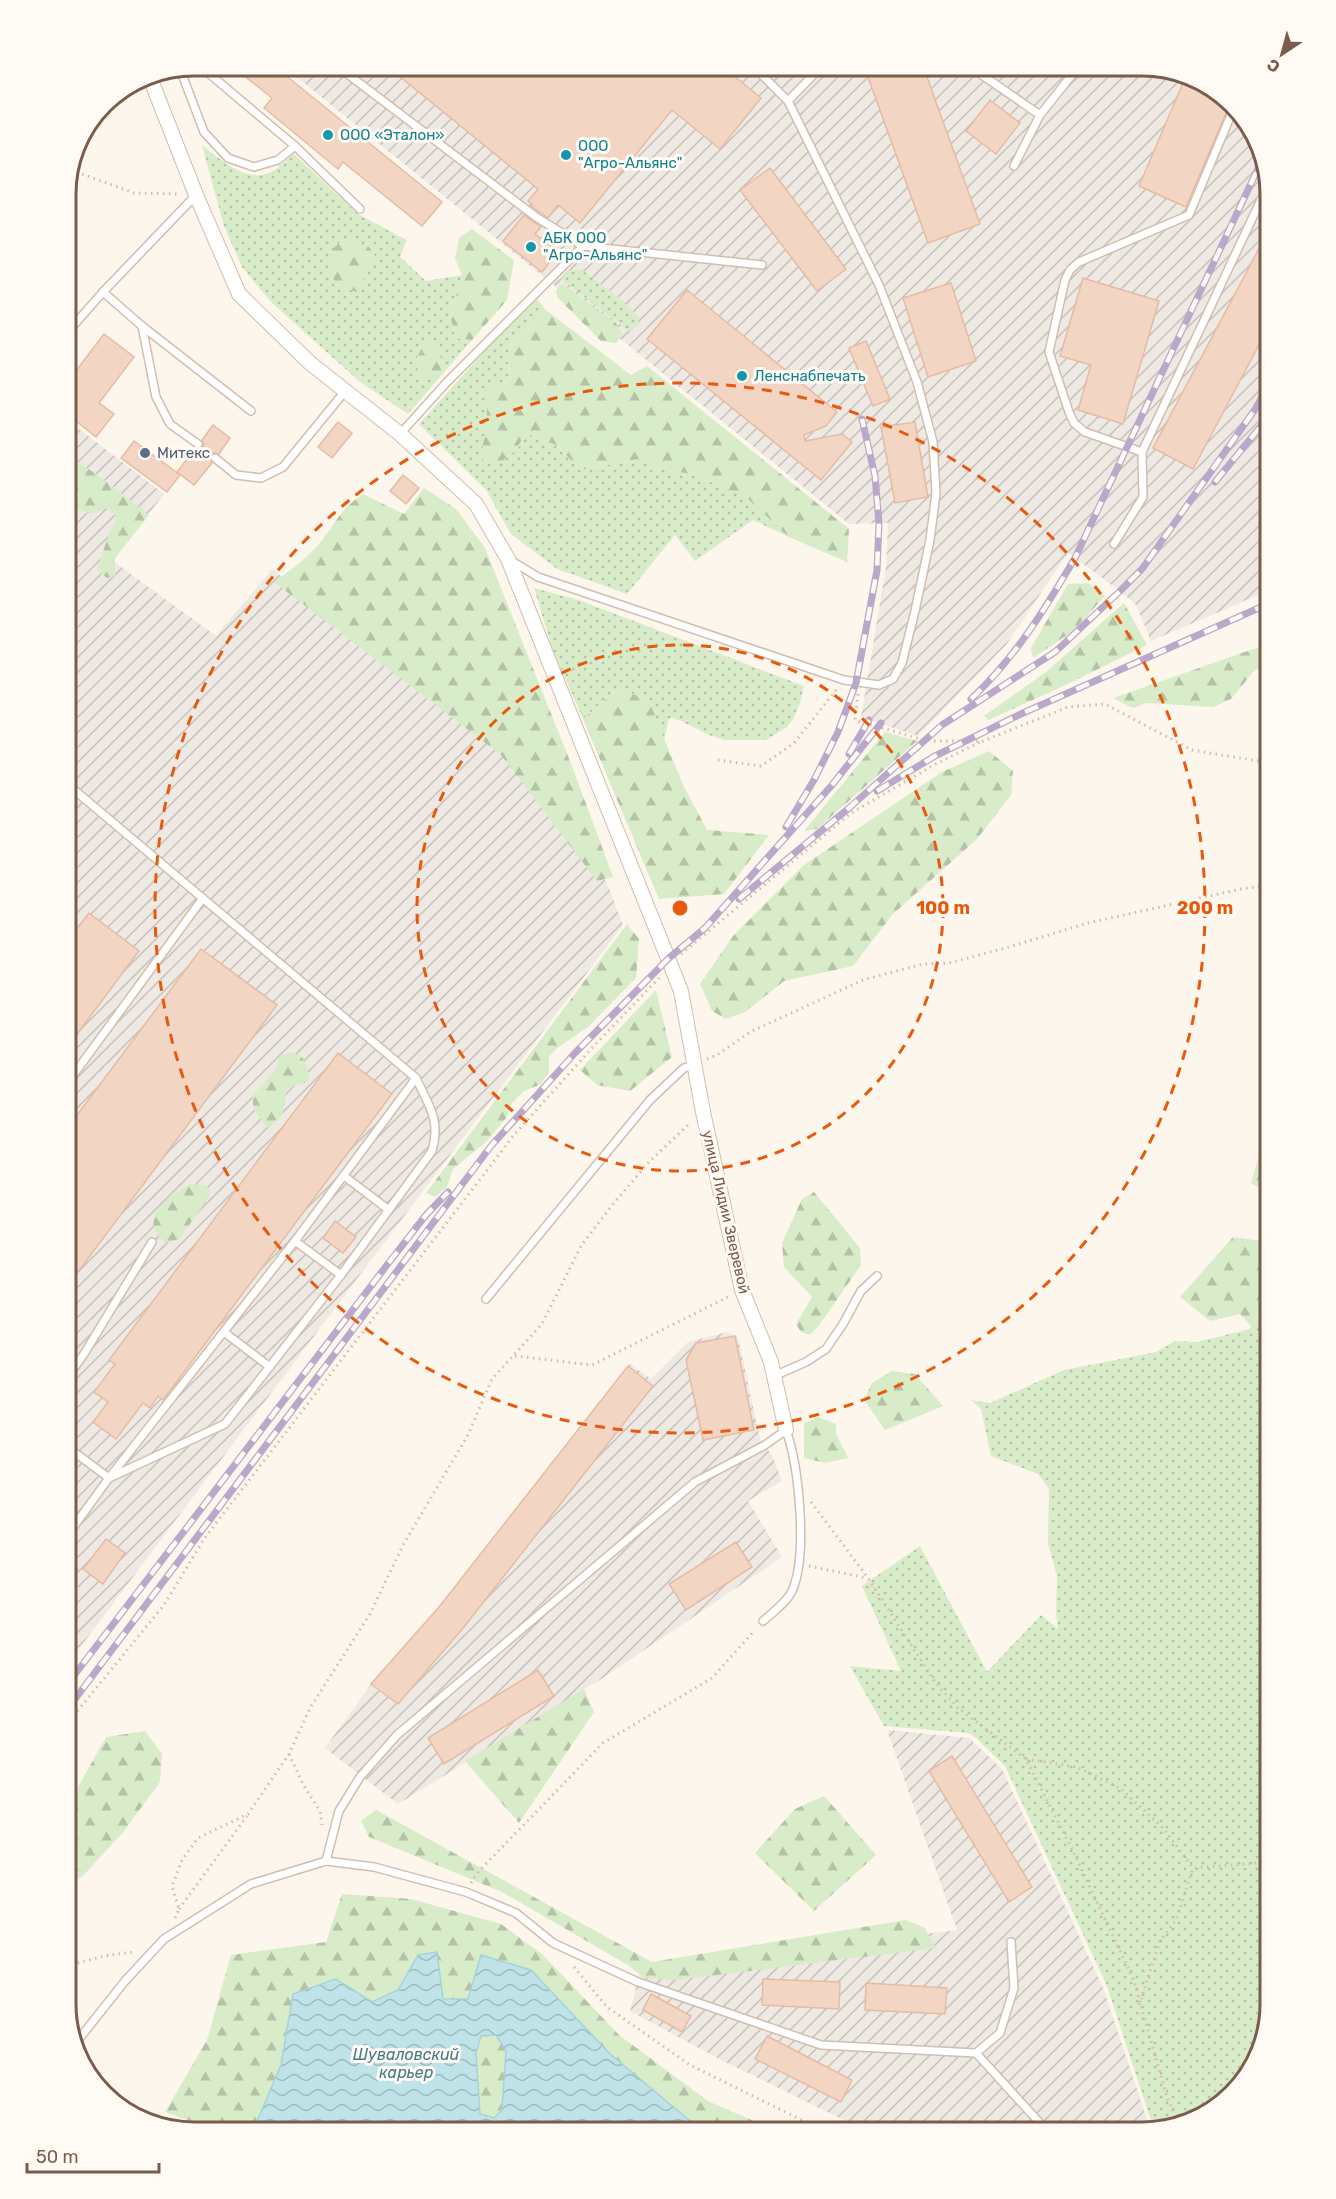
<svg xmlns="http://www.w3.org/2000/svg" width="1336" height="2199" font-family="Rubik,sans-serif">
<defs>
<pattern id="industrial-furrows" width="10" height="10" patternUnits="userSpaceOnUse" patternTransform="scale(1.5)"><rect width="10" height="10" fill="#efe9e4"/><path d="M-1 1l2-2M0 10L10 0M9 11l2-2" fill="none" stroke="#c7c0bb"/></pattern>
<pattern id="grass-dots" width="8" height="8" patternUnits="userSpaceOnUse" patternTransform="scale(1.5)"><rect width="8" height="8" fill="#d8ecc9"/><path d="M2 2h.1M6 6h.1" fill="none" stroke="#b4c2a5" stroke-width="1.8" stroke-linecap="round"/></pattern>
<pattern id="forest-firs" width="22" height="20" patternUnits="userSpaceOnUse" patternTransform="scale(1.5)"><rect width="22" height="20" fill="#d8ecc9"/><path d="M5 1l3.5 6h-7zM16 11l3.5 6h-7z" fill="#b4c2a5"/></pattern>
<pattern id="water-waves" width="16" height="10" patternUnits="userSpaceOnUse" patternTransform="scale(1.5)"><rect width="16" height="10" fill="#bfe3e8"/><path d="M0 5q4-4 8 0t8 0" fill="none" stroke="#a0bbbe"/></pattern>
</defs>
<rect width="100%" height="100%" fill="#fdf6ec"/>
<g fill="url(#industrial-furrows)">
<polygon points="283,66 1150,66 1213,88 1257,138 1270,195 1270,590 1151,641 1136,605 1120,591 1068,553 1006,645 918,736 861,717 886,567 888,523 849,524"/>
<polygon points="66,419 164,494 113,561 216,636 272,569 508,753 607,883 623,925 66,1666"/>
<polygon points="727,1332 738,1337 760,1439 773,1457 782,1481 748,1501 782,1557 603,1678 398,1804 325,1748 371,1684 439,1607 630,1364 651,1379 688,1342"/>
<polygon points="887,1730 969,1738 1002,1769 1103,1988 1151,2131 1141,2133 870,2133 721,2060 630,2011 641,1969 957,1930"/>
</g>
<g fill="url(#grass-dots)">
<path d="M202 145C220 159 246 184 271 172 279 168 287 159 294 154L358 214 407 240 400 257 426 281 462 275 450 316 456 338 472 340 408 414 360 382 271 302 242 267 224 226Z"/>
<polygon points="569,270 582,270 623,301 639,318 637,326 629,331 561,279"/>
<polygon points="537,299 546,310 512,342 507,358 511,380 487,389 487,418 518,448 526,433 558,446 580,470 638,459 661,469 691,474 746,496 789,537 753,520 695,561 675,535 627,594 557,569 511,534 486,490 419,424 499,335"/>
<polygon points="534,588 579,600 804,686 800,703 793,719 787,727 766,740 725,740 709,735 679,720 671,718 668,721 664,741 649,701 619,688 583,719 553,651"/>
<polygon points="1251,1326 1270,1346 1270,2005 1248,2075 1198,2120 1154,2130 1107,1986 1005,1766 976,1738 969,1733 884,1726 850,1666 901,1671 862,1586 920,1546 987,1672 1041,1615 1058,1629 1056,1613 1057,1576 1048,1543 1049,1489 1038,1474 991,1456 981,1409 971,1400 990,1403 1064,1370 1156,1352 1175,1341 1197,1342 1250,1329"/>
</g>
<g fill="url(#forest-firs)">
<polygon points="472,229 514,260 507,300 472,340 456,338 450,316 462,275 455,258 459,238"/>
<path d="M343 239 369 247 375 256 357 292 337 286C325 261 322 259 343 239Z"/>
<polygon points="563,284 616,323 623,335 616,343 601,341 558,298 556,290"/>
<path d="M546 310 631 375 647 366 849 529 847 562 789 537 745 496 691 474 661 469 638 459 580 470 558 446 526 433C516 451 511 459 491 465L481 458 487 418V389L511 380 507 358 512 342Z"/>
<polygon points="425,342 435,345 445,366 438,378 422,377 414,363"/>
<polygon points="66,431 79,463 99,476 149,515 115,558 115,576 107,578 97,570 108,536 117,518 109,508 91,514 70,507 66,497"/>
<path d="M424 488 456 509 485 548 572 766 613 877 597 881 501 755 274 582C292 569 310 556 323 539 338 519 341 509 363 494L404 514Z"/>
<polygon points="1088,583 1105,596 1073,631 1033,658 1031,648 1068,584"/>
<polygon points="1124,603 1147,645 1068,684 988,720 984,716 1046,672"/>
<polygon points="1262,646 1267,662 1254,671 1231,699 1213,707 1147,703 1133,708 1113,698"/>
<polygon points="619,688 649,701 683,785 707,830 769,835 724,894 659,899 583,719"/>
<polygon points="885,732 917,741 817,829 804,831"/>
<polygon points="989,751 1013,771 1011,795 977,839 893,914 853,966 784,981 745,1012 726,1019 712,1011 700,984 733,936 804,865 942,772"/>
<polygon points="627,924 639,939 636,978 589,1026 556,1049 549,1057 549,1072 541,1084 524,1091 512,1103 506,1118 486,1142 453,1169 447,1187 435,1197 426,1193"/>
<polygon points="656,990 672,1057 630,1091 597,1085 580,1070"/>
<polygon points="291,1052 303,1058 310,1076 307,1082 287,1089 282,1116 267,1128 254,1110 252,1095 275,1071 279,1057"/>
<polygon points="1270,1140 1270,1195 1251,1183 1263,1142"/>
<path d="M190 1184 204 1185 210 1189V1196L179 1239 166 1243C135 1220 168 1197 190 1184Z"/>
<polygon points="814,1192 860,1248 861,1265 820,1324 810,1335 801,1332 796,1324 812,1297 784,1267 782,1243 802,1199"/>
<polygon points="1270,1222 1270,1346 1240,1314 1210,1321 1180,1297 1233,1237 1261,1241"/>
<polygon points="892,1371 915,1374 943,1406 885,1430 864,1400 872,1383"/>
<polygon points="818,1417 836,1424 836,1434 848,1458 825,1463 804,1458 804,1423"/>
<polygon points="66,1558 78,1568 78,1588 66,1604"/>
<polygon points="584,1689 594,1712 519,1823 465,1761"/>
<polygon points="145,1731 162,1754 160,1782 124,1831 82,1877 66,1886 66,1824 74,1814 78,1787 106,1737"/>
<polygon points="824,1796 876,1855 814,1911 755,1853 795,1809"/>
<polygon points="376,1810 652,1962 906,1920 925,1928 936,1948 677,1980 644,1978 628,1965 502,1892 369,1837 361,1821"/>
<polygon points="342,1894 411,1899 501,1924 543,1955 619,2035 708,2101 782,2133 716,2133 689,2120 609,2053 468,1999 443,1999 437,1953 418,1955 398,1990 372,2002 336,1979 294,1994 281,2065 255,2126 201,2125 165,2112 207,2040 231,1955 326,1942"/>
<polygon points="496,2035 507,2050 502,2110 494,2118 480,2114 476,2053 481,2036"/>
</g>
<path fill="url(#water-waves)" stroke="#a5d3da" stroke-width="1.5" fill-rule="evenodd" d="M437 1952 443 1999H468L481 1955 531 1970 609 2053 689 2120 716 2133H248L255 2126 281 2065 293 1994 336 1979 372 2002 398 1990 418 1955ZM496 2035 506 2051 502 2110 494 2118 480 2114 476 2053 481 2036Z"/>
<g fill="#f3d5c3" stroke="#e6bba3" stroke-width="1.5">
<polygon points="232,66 274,66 442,202 422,226 343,162 338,169 264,108 272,98"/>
<polygon points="387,66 722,66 761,98 720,149 672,110 580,223 558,205 548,218 531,206 532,204 528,201 538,189"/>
<polygon points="864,66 923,66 980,224 928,243"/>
<polygon points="1183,83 1224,100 1229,106 1186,207 1139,186"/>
<polygon points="990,100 1020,123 996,154 966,131"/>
<polygon points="770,168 846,269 817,291 740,190"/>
<polygon points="524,215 541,227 535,234 558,252 542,272 503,241"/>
<polygon points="1270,228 1270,324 1193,469 1153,448"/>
<polygon points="1083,278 1159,301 1123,424 1078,410 1091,365 1060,356"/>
<polygon points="951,283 976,361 928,377 903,298"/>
<polygon points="687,290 837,412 826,426 804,435 805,441 842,434 852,442 821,480 647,339"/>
<polygon points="104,334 134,357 99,403 114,414 96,437 66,413 66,384"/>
<polygon points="866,341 890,399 873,406 849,348"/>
<polygon points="338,422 352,433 332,458 318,447"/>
<polygon points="915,422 928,497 895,503 881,427"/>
<polygon points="213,425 230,438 219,454 214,453 210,455 212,463 194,485 177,472 195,449 202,448 204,444 202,440"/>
<polygon points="134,441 180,475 167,492 121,458"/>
<polygon points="403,475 419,488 406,504 390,491"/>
<polygon points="89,913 139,951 66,1049 66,943"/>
<polygon points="201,949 277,1005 66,1288 66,1130"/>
<polygon points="338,1053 392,1094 163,1400 158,1396 150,1408 143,1403 116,1439 93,1422 108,1402 94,1392 115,1364 109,1360"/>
<polygon points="335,1221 356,1237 343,1253 323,1238"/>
<polygon points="735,1336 754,1430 703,1440 686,1360 696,1343"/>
<polygon points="628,1366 653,1386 464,1627 398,1704 371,1684 439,1607"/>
<polygon points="106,1539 125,1553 103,1584 83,1569"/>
<polygon points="736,1542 752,1567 686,1610 669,1584"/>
<polygon points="538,1670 554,1696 444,1764 428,1738"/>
<polygon points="952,1756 1032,1887 1009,1902 929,1771"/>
<polygon points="763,1979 840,1982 839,2009 762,2005"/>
<polygon points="866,1983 947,1988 945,2014 865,2010"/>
<polygon points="651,1994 691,2016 682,2032 643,2010"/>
<polygon points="767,2036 852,2080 841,2102 755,2059"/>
</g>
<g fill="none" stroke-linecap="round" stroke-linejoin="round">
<g stroke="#d1beb0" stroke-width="10">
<g id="lane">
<polyline points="200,66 295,146 360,209"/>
<polyline points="337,66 536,217 583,246"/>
<polyline points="969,66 1040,115"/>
<polyline points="180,69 204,132 228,158 254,167 278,160 295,146"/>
<polyline points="788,101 815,73 813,66"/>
<polyline points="1014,166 1040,115 1079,66"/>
<polyline points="103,292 142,326 156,397 170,424 198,444"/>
<polyline points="142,326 251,411"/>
<polyline points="66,334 103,292 196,195"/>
<polyline points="400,434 447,382 583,246 762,265"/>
<polyline points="1142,452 1085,432 1074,423 1069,412 1049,352 1065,280 1070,270 1079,262 1189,215 1233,110"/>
<polyline points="215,458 236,475 261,478 283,467 346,390"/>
<polyline points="1266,480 1270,479"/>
<polyline points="1114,544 1143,497 1142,452 1268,185"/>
<polyline points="510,560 538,577 844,680 879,685 893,679 902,663 915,611 930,540 936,493 933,442 917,382 879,285 788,101 753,66"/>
<polyline points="66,1085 203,898"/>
<polyline points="344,1176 389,1210"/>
<polyline points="295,1241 341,1275"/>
<polyline points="486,1299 650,1100 684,1068 694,1065"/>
<polyline points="224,1332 270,1367"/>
<polyline points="774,1376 806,1362 826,1349 843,1324 861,1291 877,1276"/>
<polyline points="66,1379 84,1354 152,1242"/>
<path d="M66 1446 109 1478 225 1424 341 1275 432 1151C441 1120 429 1106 416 1078"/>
<polyline points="66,1537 109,1478 295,1241 416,1078 66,783"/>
<path d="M326 1861 339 1811 360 1777 397 1735 695 1482 765 1445 786 1430C799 1466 808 1556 792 1591 787 1602 772 1613 763 1621"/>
<polyline points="75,2044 125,1981 164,1939 251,1884 326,1861 374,1867 466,1892 516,1913 553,1943 638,1982 821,2045 976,2053 1000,2033 1014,1988 1011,1942"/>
<polyline points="976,2053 1049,2133"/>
</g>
</g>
<g stroke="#d1beb0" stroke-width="16">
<polyline id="street" points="149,75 196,195 239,294 310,363 400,434 476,504 508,559 681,991 703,1112 742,1290 771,1362 786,1430"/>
</g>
<g stroke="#d9b8a5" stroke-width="3" stroke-dasharray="1.5 4.5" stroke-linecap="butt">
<polyline points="71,170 134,193 179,194"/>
<polyline points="66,300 75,306"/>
<polyline points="858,694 855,720 917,738 933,741 983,741 1068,707 1105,704 1192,750 1270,763"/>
<polyline points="718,760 761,766 794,743 837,689"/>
<polyline points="681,954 851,813 934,765 980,742"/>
<polyline points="707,1059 717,1055 750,1032 863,980 923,964 949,963 1009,947 1088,923 1241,889 1270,885"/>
<polyline points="515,1356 592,1365 728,1297"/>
<polyline points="811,1502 868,1578 935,1682 958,1708 1026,1759 1071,1847 1134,1981 1168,2101 1181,2124"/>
<polyline points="809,1566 867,1578"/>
<polyline points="66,1725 164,1605 204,1539 514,1135 592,1048 659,978"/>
<polyline points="289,1754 304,1786 320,1811 322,1825"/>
<polyline points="1026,1759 1077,1767 1121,1789 1163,1828 1193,1868 1270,1862"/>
<polyline points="471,1883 479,1871 603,1743 712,1678 755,1630"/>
<polyline points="179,1909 247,1816"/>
<polyline points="175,1918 179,1909 172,1886 182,1860 198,1838 248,1814 289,1754 310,1708 370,1614 403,1545 468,1435 492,1379 542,1324 581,1246 613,1204 649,1162 690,1123"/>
<polyline points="66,1966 104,1956 134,1952"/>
<polyline points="574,1967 607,2007 690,2065 828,2133"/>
<polyline points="1139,2005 1160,1941 1176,1920 1193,1868"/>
</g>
<use href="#lane" stroke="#fff" stroke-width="7"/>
<use href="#street" stroke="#fff" stroke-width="14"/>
<g stroke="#b9a8c9" stroke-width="7">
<g id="rail">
<polyline points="1215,482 1270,415"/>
<path d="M971 699C1015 658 1045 609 1075 558L1262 160"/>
<polyline points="849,754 869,720"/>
<polyline points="877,791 935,756 1023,713 1270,603"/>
<polyline points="786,827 814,780 838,732 856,683 877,570 879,523 875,476 862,419"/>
<polyline points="739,899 849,808 942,725 1055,652 1120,591 1142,569 1256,408 1270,382"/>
<polyline points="66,1686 387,1265 426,1215 448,1192"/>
<polyline points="66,1711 491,1146 575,1053 669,958 705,928 832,785 881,723"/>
</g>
</g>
<use href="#rail" stroke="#fffaf3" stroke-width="4.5" stroke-dasharray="14" stroke-linecap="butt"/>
</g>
<g fill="none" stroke="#e8590c" stroke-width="3" stroke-dasharray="10 8">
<circle cx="680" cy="908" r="263"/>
<circle cx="680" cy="908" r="525"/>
</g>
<g fill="#0f9aa8" stroke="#fffaf3" stroke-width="2">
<circle cx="328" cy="135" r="6"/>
<circle cx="566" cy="155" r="6"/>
<circle cx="531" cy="247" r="6"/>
<circle cx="742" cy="376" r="6"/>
</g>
<circle fill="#5c6f8a" stroke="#fffaf3" stroke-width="2" cx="145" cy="453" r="6"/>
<g text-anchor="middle" stroke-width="6" stroke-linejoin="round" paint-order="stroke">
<g font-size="15" fill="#0d838f" stroke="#fffaf3" text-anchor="start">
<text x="340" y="140">ООО «Эталон»</text>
<text x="578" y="151">ООО<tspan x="578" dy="17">"Агро-Альянс"</tspan></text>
<text x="543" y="243">АБК ООО<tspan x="543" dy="17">"Агро-Альянс"</tspan></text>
<text x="754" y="381">Ленснабпечать</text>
</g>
<g font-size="15" fill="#4e5e75" stroke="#fffaf3" text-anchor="start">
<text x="157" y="458">Митекс</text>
</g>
<g font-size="15" fill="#7a5c4d" stroke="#fffaf3">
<text transform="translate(726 1212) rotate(77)" y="5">улица Лидии Зверевой</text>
</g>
<g font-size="16" font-style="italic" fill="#437c86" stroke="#fffaf3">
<text x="406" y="2060">Шуваловский<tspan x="406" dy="18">карьер</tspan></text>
</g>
</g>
<path d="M0 0H1336V2199H0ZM194 76H1142A118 118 0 0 1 1260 194V2004A118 118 0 0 1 1142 2122H194A118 118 0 0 1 76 2004V194A118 118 0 0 1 194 76Z" fill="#fffaf3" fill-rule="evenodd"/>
<path fill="none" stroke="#7a5c4d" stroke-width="3" d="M194 76H1142A118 118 0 0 1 1260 194V2004A118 118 0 0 1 1142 2122H194A118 118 0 0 1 76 2004V194A118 118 0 0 1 194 76Z"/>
<circle cx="680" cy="908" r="9" fill="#e8590c" stroke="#fffaf3" stroke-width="3"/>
<g font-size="18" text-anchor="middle" font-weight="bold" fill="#e8590c" stroke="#fffaf3" stroke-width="6" stroke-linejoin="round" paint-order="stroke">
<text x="943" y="914">100 m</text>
<text x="1205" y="914">200 m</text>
</g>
<g transform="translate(1282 54) rotate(216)" stroke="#fffaf3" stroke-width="4.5" paint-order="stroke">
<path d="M0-4.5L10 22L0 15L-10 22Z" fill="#7a5c4d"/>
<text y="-9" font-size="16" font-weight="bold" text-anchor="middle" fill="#7a5c4d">С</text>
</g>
<path d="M27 2163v9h132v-9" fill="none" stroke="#7a5c4d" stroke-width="3"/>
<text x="36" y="2163" font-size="18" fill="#7a5c4d" stroke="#fffaf3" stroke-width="4.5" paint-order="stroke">50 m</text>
</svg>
